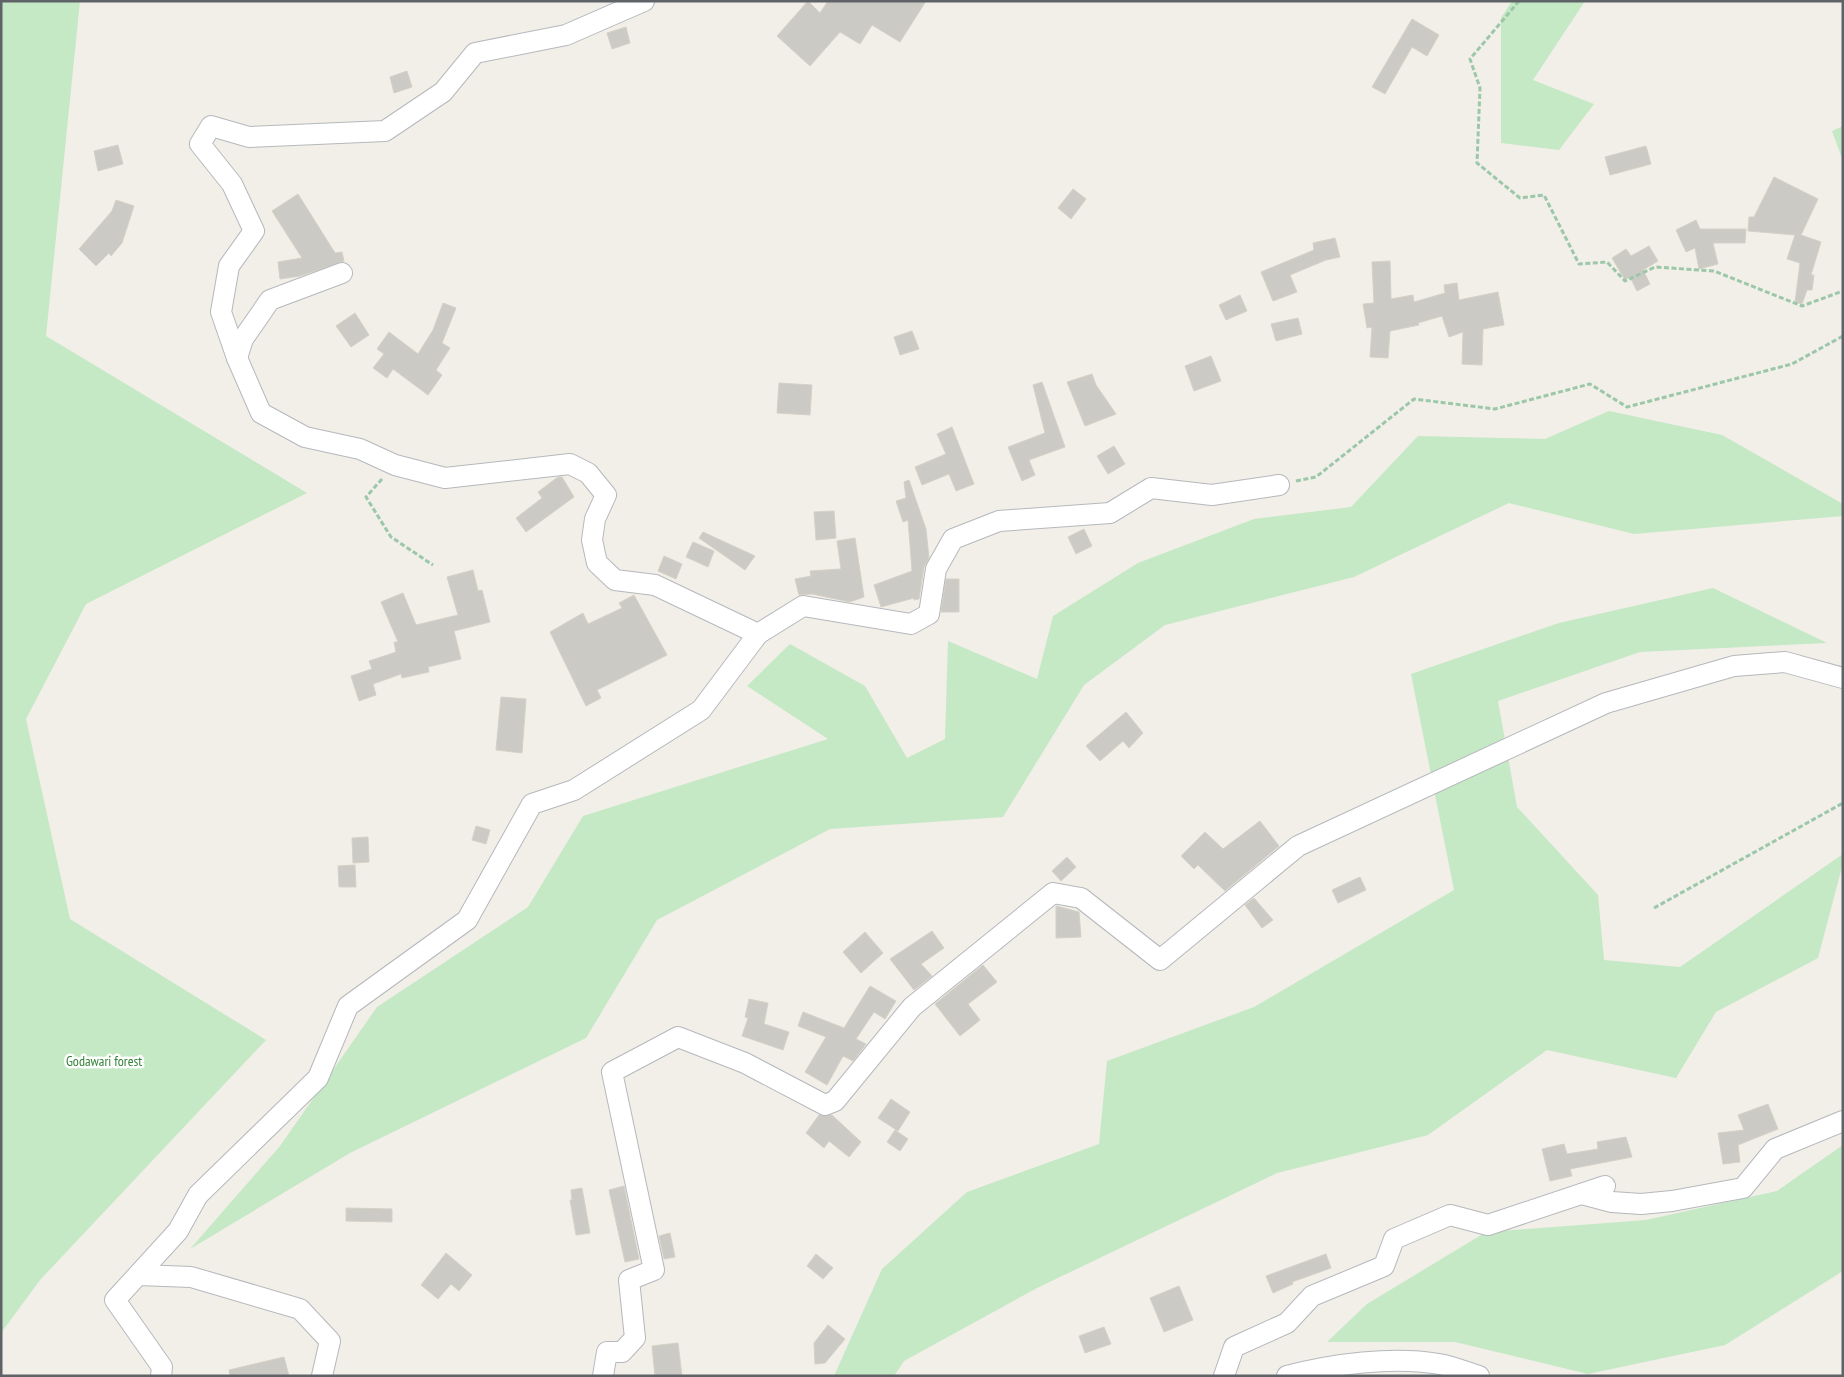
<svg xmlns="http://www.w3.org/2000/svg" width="1844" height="1377" font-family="'PT Sans Narrow',sans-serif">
<rect width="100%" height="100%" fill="#f1efe8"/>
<g fill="#c5e8c5">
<polygon points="1,1 80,1 46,336 307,493 86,604 26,719 70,919 266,1040 40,1280 1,1333"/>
<polygon points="1512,1 1585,1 1533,80 1594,104 1559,150 1501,143 1501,18"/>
<polygon points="1843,126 1843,161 1832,131"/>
<polygon points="1609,411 1722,435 1843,504 1843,516 1634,534 1509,503 1354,577 1165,625 1084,685 1003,817 830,829 657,920 586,1038 350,1153 190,1249 280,1146 377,1007 528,907 583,816 828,739 747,686 790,644 865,686 907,758 945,739 948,641 1037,679 1053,616 1138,563 1254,519 1351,507 1418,436 1545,439"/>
<polygon points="1713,588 1827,643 1640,652 1498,701 1517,807 1598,895 1604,960 1680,967 1843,854 1843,863 1818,958 1716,1012 1676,1078 1547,1050 1428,1135 1277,1173 1037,1288 904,1361 894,1376 834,1376 882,1269 967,1192 1099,1144 1107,1061 1254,1007 1454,890 1411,674 1559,623"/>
<polygon points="1843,1145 1843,1271 1725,1345 1588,1374 1455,1342 1327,1342 1367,1304 1486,1232 1646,1220 1777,1191"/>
</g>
<g fill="#cccac5" stroke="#d6d1c6">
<polygon points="808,1 820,13 828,1 926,1 900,42 872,25 860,44 840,32 810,66 777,36"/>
<polygon points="1412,19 1439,35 1427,56 1412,47 1385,94 1372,87"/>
<polygon points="626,27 630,43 612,49 607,33"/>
<polygon points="407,71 412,87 394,93 390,77"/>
<polygon points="118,145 123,164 98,171 94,151"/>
<polygon points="1646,146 1651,164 1610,175 1605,157"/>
<polygon points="1774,177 1818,199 1801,235 1821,242 1811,275 1814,275 1812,290 1807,290 1802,304 1795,302 1800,263 1787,259 1795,235 1748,231 1749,217 1754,217"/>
<polygon points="1073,189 1086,199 1071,219 1058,208"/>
<polygon points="298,194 335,253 342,252 344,261 300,276 280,279 278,262 302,258 272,211"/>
<polygon points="116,200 134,206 122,243 111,256 109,253 96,266 79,249 112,211"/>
<polygon points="1696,220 1700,229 1746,229 1745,243 1713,243 1718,264 1699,269 1695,248 1686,252 1676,230"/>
<polygon points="1335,238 1340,257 1326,260 1290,275 1297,292 1273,301 1261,272 1314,250 1313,243"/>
<polygon points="1649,246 1658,261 1643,270 1650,284 1637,291 1630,277 1625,280 1612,258 1626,249 1631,256"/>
<polygon points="1390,261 1391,299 1413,295 1414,302 1445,293 1444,285 1457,283 1459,300 1498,292 1504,325 1483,329 1482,365 1462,364 1463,332 1449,337 1442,316 1418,323 1419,325 1390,331 1388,358 1370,357 1372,327 1367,328 1363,304 1374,303 1372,262"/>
<polygon points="1240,295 1247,311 1226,320 1219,305"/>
<polygon points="443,303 456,308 442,343 450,348 436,370 442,375 428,395 393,369 387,378 373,368 384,354 377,349 389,332 418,354 433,330"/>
<polygon points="355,313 369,335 351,347 336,326"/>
<polygon points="1298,318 1302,334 1276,341 1271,324"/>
<polygon points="912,331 919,349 900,355 894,337"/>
<polygon points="1211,356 1221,381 1194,391 1185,366"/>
<polygon points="1092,374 1096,385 1116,414 1085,426 1067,382"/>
<polygon points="1042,382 1065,447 1029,460 1035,475 1022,481 1008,447 1045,433 1033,385"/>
<polygon points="779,383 812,385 810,415 777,413"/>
<polygon points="952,427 974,484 956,491 949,474 922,485 915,467 946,454 937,434"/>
<polygon points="1114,446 1125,464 1108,474 1097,456"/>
<polygon points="558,477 562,477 574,497 526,532 516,518 542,498 538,492"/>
<polygon points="909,480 926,529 929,558 924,567 919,599 914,600 914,598 881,607 874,585 912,571 908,520 903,522 896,501 906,498 904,482"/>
<polygon points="834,511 836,538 816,540 814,512"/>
<polygon points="1084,529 1092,546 1076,554 1068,537"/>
<polygon points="703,532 755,556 745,570 699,538"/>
<polygon points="855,538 864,597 850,602 812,594 799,595 795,579 811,576 810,571 841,569 837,541"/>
<polygon points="693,542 714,551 708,567 686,557"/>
<polygon points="664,556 682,564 676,579 658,571"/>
<polygon points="473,570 478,591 482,590 490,622 454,631 461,659 428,667 429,672 402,678 401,674 373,684 376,695 359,701 351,676 372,669 369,661 396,652 394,642 398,642 381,602 403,593 416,625 458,615 447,577"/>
<polygon points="946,579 959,579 959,612 941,612"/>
<polygon points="634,595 667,655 597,690 601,698 586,706 550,632 583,613 588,624 622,608 619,603"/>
<polygon points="501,697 526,699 522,753 496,750"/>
<polygon points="1126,712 1143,733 1129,748 1123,741 1100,761 1086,746"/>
<polygon points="1260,821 1279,846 1225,891 1198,865 1194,869 1181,856 1205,832 1223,849"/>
<polygon points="476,826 490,830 486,844 472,840"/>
<polygon points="368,837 369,862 353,863 352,838"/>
<polygon points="1067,857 1076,867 1061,881 1052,871"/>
<polygon points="355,865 356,887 339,887 338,866"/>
<polygon points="1360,877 1366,890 1338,903 1332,890"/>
<polygon points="1254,898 1273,920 1262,928 1245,905"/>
<polygon points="1056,906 1079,912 1081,937 1056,938"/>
<polygon points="932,931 944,948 921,964 932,976 914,990 890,959"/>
<polygon points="865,932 883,953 861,973 843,952"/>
<polygon points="983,965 997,982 968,1004 980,1020 960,1036 935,1004"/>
<polygon points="870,986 896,1001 885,1019 874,1012 856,1039 866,1044 853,1061 843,1056 827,1085 805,1072 826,1037 798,1026 803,1012 844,1028"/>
<polygon points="749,999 768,1003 764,1024 789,1032 783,1050 742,1036 748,1018 745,1017"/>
<polygon points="891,1099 910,1112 898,1131 878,1118"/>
<polygon points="1768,1104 1778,1129 1738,1145 1740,1162 1723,1164 1718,1133 1744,1130 1738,1115"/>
<polygon points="819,1115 832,1115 861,1142 849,1157 829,1141 824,1148 806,1133"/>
<polygon points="895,1130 908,1139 900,1151 887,1142"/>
<polygon points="1626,1137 1632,1157 1570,1169 1572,1176 1550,1181 1542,1149 1564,1144 1567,1154 1598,1149 1597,1142"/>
<polygon points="624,1186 639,1259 625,1262 609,1190"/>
<polygon points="582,1188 590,1233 576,1235 570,1200 572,1200 571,1190"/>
<polygon points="346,1208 392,1209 392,1222 346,1221"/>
<polygon points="670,1233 675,1257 664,1259 659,1236"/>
<polygon points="446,1253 472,1275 459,1291 451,1284 438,1299 421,1285"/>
<polygon points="816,1254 833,1268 823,1279 807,1266"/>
<polygon points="1326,1254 1331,1268 1292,1282 1293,1284 1273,1293 1266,1276"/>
<polygon points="1179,1286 1193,1320 1164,1332 1150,1298"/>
<polygon points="828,1325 845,1339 825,1363 815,1364 814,1343"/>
<polygon points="1104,1327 1111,1344 1085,1353 1079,1336"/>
<polygon points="678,1343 682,1376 655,1376 652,1346"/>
<polygon points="284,1357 289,1376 230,1376 229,1370"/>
</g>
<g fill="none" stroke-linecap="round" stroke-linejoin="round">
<g stroke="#b5b8bc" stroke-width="22">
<g id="minor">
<polyline points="644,1 566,35 475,53 443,92 385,131 249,137 211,126 200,144 232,184 254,231 229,266 221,312 237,358 261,413 305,437 360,449 395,465 445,478 570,464 588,473 606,495 595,519 592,540 597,563 615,580 655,585 758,634"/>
<polyline points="237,358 243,339 270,300 342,273"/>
<polyline points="1582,1194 1612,1202 1641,1204 1672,1201 1743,1188 1775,1149 1843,1121"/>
<polyline points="139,1275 191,1277 300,1309 330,1341 322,1376"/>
<polyline points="161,1376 162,1367 115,1300 178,1231 198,1195 318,1078 348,1006 467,920 532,804 574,790 701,710 758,634 803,606 911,624 929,614 936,569 953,539 999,521 1110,513 1151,488 1212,495 1279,485"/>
<polyline points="603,1376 607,1352 622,1352 635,1338 629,1280 654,1270 612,1072 678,1037 745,1063 825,1105 835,1101 912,1007 1053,893 1081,898 1160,960 1298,846 1606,703 1734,666 1785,662 1843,678"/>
<polyline points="1224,1376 1234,1347 1287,1323 1312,1296 1384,1266 1394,1239 1450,1215 1488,1225 1605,1186"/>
<path d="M1287 1376C1333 1364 1392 1356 1439 1364 1452 1366 1466 1372 1479 1376"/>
</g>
</g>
<g stroke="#9cc7a9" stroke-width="3" stroke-dasharray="5 2.5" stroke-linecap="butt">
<polyline points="1519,1 1470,59 1480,88 1477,163 1520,198 1544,195 1579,264 1607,262 1625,281 1655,267 1714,271 1802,306 1843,291"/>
<polyline points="382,479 366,497 391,537 433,565"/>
<polyline points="1296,481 1316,477 1414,399 1495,409 1590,384 1627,407 1792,364 1843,336"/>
<polyline points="1654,908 1843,803"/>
</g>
<use href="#minor" stroke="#fff" stroke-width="20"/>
</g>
<g text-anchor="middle" stroke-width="5" stroke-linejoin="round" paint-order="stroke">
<g font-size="14" fill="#348238" stroke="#fff">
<text x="104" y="1066">Godawari forest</text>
</g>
</g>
<rect width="1844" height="1377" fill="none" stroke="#5f6368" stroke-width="5"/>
</svg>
